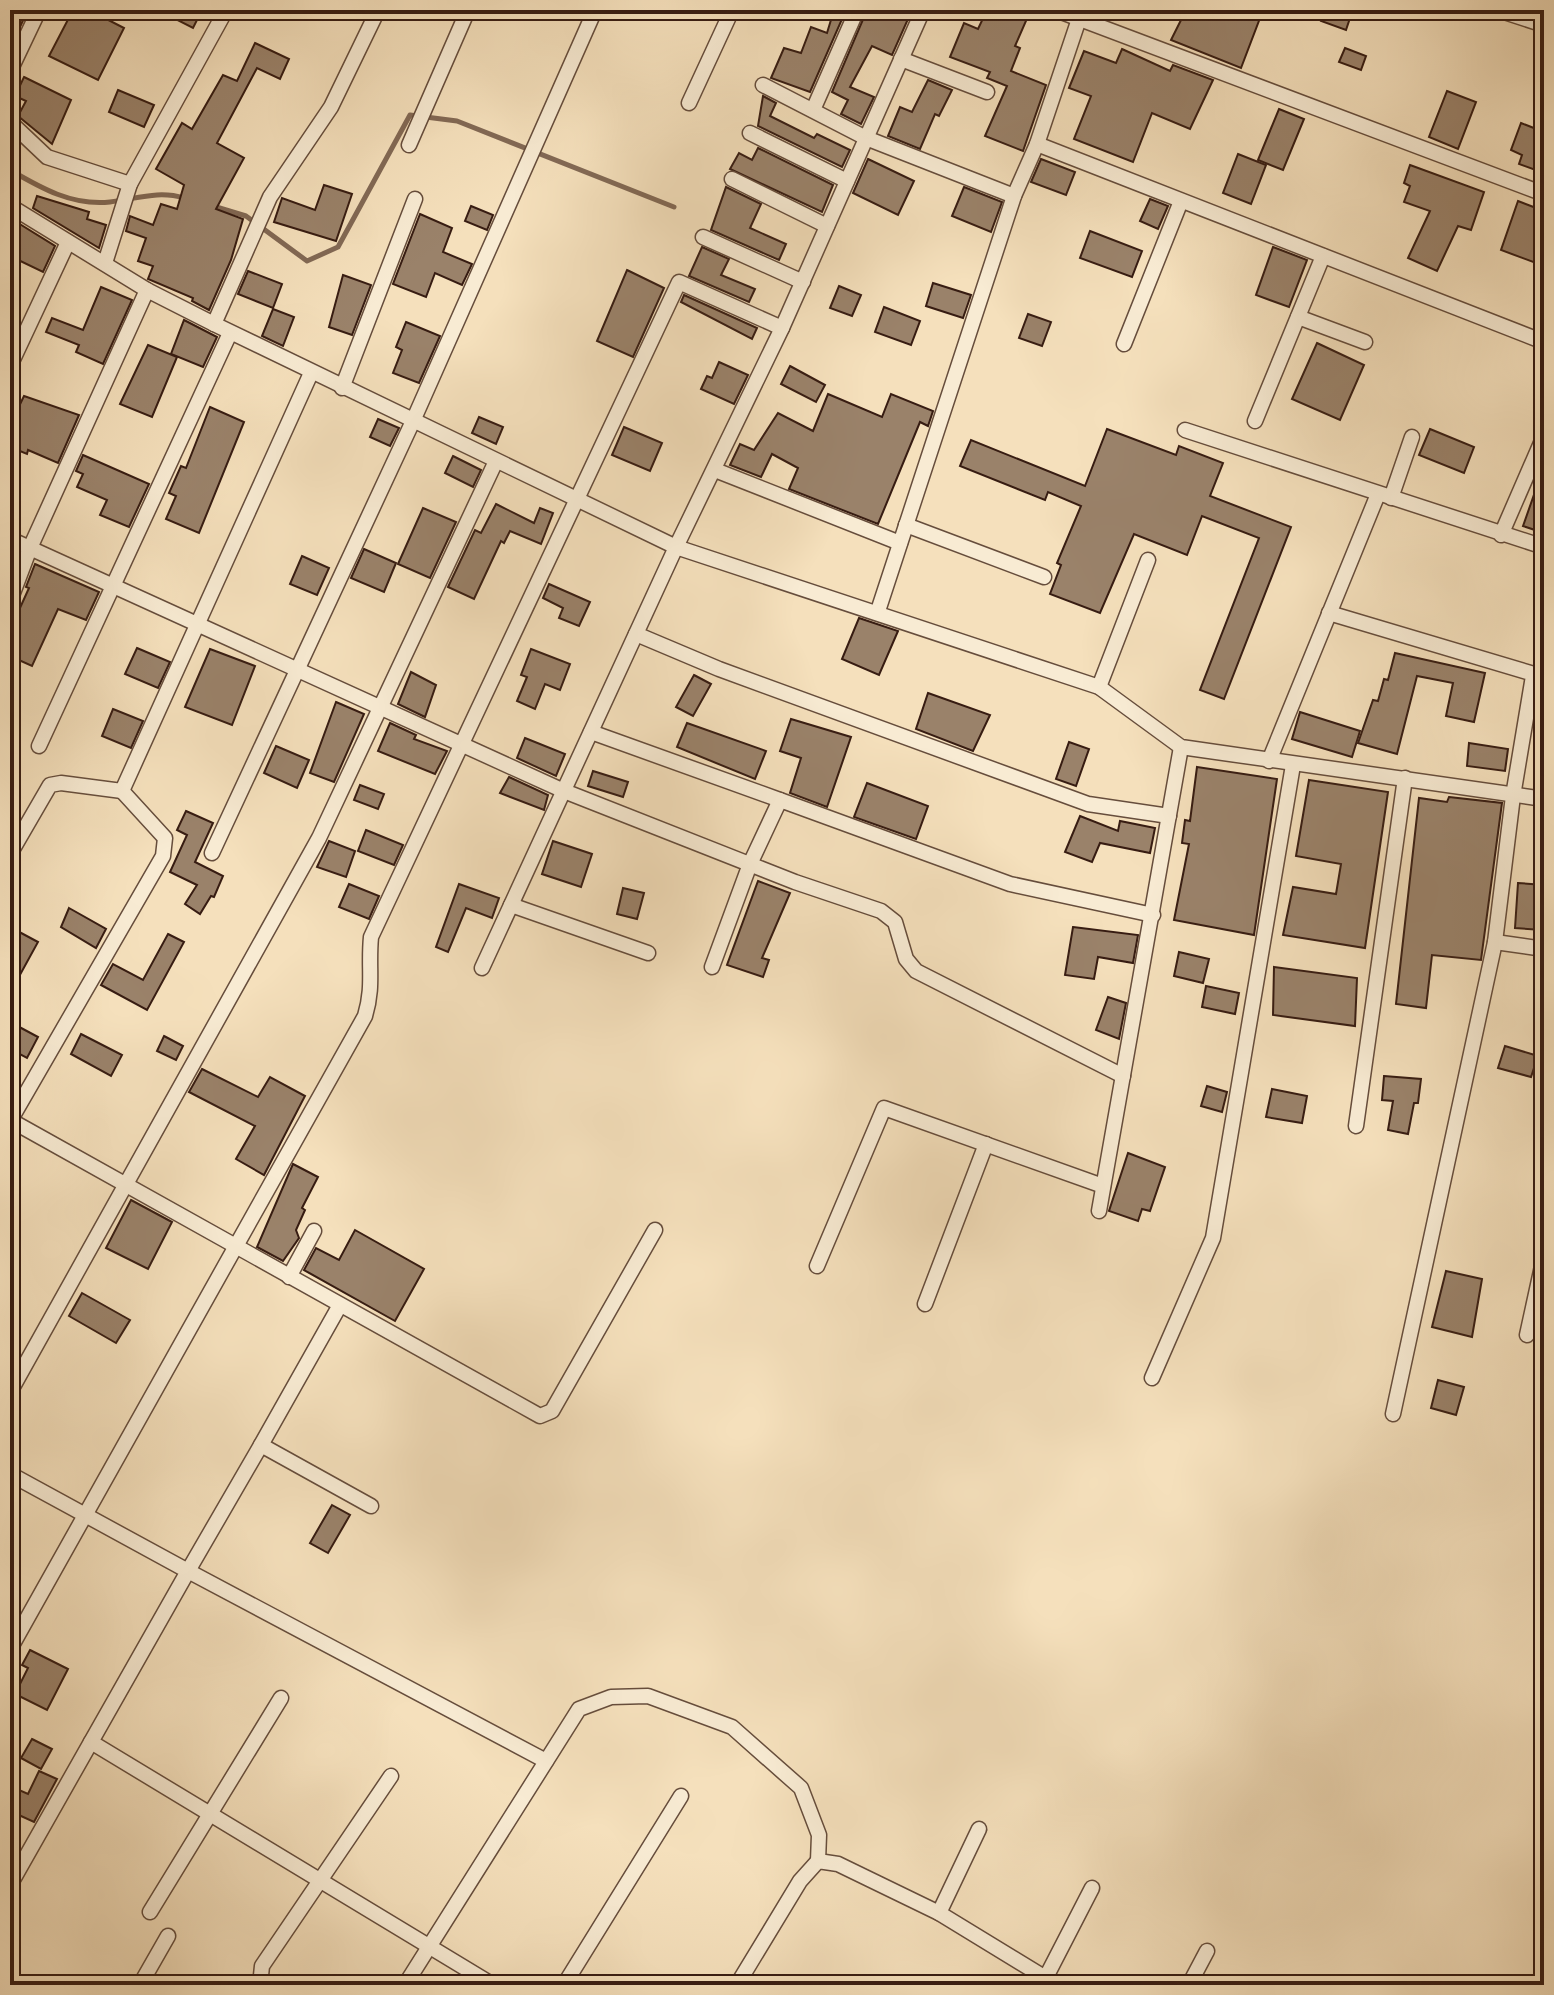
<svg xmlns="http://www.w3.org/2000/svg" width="1554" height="1995" font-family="Alegreya,serif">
<rect width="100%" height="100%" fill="#f5e0bc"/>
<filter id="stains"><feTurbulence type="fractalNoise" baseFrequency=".0025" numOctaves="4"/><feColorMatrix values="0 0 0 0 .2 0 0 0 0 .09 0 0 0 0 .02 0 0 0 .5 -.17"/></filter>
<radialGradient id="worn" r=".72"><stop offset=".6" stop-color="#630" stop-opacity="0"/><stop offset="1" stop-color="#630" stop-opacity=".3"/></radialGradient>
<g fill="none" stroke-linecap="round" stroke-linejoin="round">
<g stroke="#826955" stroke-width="5">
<path d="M10 170C41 188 72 206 110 202 136 199 158 190 184 198"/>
<polyline points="213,206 246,216 307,261 338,247 410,115 457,121 674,207"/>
</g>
</g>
<g fill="#9a826a" stroke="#371c12" stroke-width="2">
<polygon points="10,10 28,10 10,48"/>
<polygon points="73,10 89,10 124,28 98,80 49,56"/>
<polygon points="158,10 202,10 193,28"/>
<polygon points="834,10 846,10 810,92 771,78 784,48 801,53 811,27 827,33"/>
<polygon points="867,10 912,10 892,55 872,46 850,87 874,97 861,124 841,114 848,100 832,92"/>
<polygon points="987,10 1021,10 1029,14 1015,46 1020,48 1011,71 1046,85 1023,151 985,136 1007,86 987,78 990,72 950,57 964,23 978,29"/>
<polygon points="1186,10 1239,10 1260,18 1241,68 1171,40"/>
<polygon points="1325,10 1351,15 1346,30 1321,21"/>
<polygon points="255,43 289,59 280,79 257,68 217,143 244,158 216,209 243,219 231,260 209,310 192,301 193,298 148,279 153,266 138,261 146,238 126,231 130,216 153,225 161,204 177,209 184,185 156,169 182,123 192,129 223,75 237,81"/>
<polygon points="1345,48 1366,56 1361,70 1339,62"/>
<polygon points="1122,49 1170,71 1173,65 1213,80 1190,129 1152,113 1133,162 1074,139 1091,96 1069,88 1084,51 1116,63"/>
<polygon points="24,77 71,100 52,144 18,116 26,101 15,96"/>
<polygon points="928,80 952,90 939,116 935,114 920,149 888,136 900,107 912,112"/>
<polygon points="118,90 154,105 144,127 109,112"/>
<polygon points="1447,91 1476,102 1458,149 1429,137"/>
<polygon points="763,96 776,103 770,116 814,138 817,134 850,150 842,167 758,126"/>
<polygon points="1279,109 1304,119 1283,170 1258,160"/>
<polygon points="1521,123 1544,132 1544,173 1519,164 1522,155 1511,150"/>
<polygon points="758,148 833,185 822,212 730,169 739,153 752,160"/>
<polygon points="1238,154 1266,165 1251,204 1223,193"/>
<polygon points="868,159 914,181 898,215 853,193"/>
<polygon points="1041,159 1075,172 1066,195 1031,182"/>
<polygon points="1410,165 1484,192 1471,230 1458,226 1437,271 1408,258 1430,211 1404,202 1410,186 1404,183"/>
<polygon points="324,185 352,194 336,241 274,222 282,198 315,210"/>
<polygon points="726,187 761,204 750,228 786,244 779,260 711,230"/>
<polygon points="964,187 1002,202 991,232 952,216"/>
<polygon points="37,196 89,212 87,219 106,225 99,248 33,208"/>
<polygon points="1150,199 1168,206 1158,229 1140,221"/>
<polygon points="1518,201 1544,211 1544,241 1536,263 1501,250"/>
<polygon points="471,206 493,215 487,230 465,221"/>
<polygon points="420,214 452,228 443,252 472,264 462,285 435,273 426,297 393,284"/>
<polygon points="10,218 55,246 43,272 10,256"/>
<polygon points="1090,231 1142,251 1132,277 1080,258"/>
<polygon points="702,247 729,259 721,275 755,289 749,302 689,276"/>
<polygon points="1273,247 1307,260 1289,307 1256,295"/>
<polygon points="627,270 664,288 633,357 597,341"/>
<polygon points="248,271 282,284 273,308 238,294"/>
<polygon points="343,275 371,285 352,335 329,327"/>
<polygon points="933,283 971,295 963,318 926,306"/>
<polygon points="839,286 861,295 852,316 830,308"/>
<polygon points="101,287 132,300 103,364 76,352 79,345 46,332 52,318 83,330"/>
<polygon points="684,295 757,328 752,339 681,302"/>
<polygon points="884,307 920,321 911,345 875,332"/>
<polygon points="273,309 294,317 283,346 262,336"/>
<polygon points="1028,314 1051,322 1042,346 1019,338"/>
<polygon points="184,320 217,337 203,367 171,354"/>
<polygon points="406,322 440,336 419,383 393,373 402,350 396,347"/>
<polygon points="1317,343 1364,365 1340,420 1292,399"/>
<polygon points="148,345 177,357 152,417 120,404"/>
<polygon points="719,362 748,375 734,404 701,389 707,376 712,378"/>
<polygon points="790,366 825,385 816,402 781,384"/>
<polygon points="828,394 882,417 891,394 933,411 928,426 920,422 878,524 789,489 798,468 772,454 761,477 730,465 740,444 754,450 778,413 813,431"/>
<polygon points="24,396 79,415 58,463 28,450 27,454 10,447 10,425"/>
<polygon points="210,407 244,422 199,533 166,519 176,496 169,493 181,466 186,468"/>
<polygon points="479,417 503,427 496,444 472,433"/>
<polygon points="378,419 399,428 390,446 370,437"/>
<polygon points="624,427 662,443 650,471 612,455"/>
<polygon points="1107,429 1176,455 1179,446 1223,463 1210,496 1291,527 1224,699 1200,690 1259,538 1202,516 1187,555 1134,534 1100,613 1050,594 1061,565 1057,563 1081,506 1048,492 1045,500 960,466 971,440 1085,486"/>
<polygon points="1430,429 1474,447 1464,473 1419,455"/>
<polygon points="83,455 149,484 129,527 100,515 107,500 77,487 83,474 76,471"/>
<polygon points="453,456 481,470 473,487 445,473"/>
<polygon points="1542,472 1544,473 1544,533 1523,526"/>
<polygon points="496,504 534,523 540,508 553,513 541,544 510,531 504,543 501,541 474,599 448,587 475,530 481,533"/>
<polygon points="423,508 456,522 430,578 398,564"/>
<polygon points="364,549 396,563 384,592 351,578"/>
<polygon points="302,556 329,568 317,595 290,584"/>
<polygon points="35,564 99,592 86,620 58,609 32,666 10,656 10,630 29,588 26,587"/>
<polygon points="549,584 590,602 579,626 559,618 563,608 543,598"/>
<polygon points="859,618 898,631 879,675 842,659"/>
<polygon points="137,648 170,662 158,688 125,674"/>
<polygon points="210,649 255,666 232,725 185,707"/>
<polygon points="531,649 570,664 560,690 545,684 535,709 517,701 527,677 521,675"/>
<polygon points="1395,653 1485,673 1474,722 1446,716 1453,683 1417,676 1397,754 1358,743 1373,700 1378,701 1384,679 1388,680"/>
<polygon points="411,672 436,685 425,717 398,704"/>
<polygon points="694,675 711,684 693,716 676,707"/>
<polygon points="928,693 990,715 973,751 916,729"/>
<polygon points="336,702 364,714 334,782 310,773"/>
<polygon points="113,709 143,721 131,748 102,736"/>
<polygon points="1300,712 1360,731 1352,757 1292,739"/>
<polygon points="791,719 851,737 827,807 790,793 801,758 780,751"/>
<polygon points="390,723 416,735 414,739 447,751 435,774 378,751"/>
<polygon points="687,723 766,751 755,779 677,747"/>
<polygon points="525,738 565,754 556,776 517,758"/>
<polygon points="1069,742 1089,749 1076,786 1056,779"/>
<polygon points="1469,743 1508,749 1505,771 1467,766"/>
<polygon points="276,746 309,760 297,788 264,773"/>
<polygon points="1197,767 1277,779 1254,935 1174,920 1189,844 1182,843 1185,820 1190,821"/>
<polygon points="593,771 628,782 623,797 588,786"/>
<polygon points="509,777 548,795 544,810 500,793"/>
<polygon points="1309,780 1388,792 1365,948 1283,935 1293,887 1336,894 1341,864 1296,856"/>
<polygon points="867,783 928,806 916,839 854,817"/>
<polygon points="360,785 384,794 378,809 354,800"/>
<polygon points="1449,797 1502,803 1481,960 1432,955 1426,1008 1396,1004 1419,798 1447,802"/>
<polygon points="186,811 213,823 195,862 223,876 214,897 211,896 200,914 185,904 197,885 170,872 187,835 177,830"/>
<polygon points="1080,816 1118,831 1120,821 1155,828 1150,853 1100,843 1092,862 1065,852"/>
<polygon points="366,830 403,845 394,865 358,851"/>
<polygon points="329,841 355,851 346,877 317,867"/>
<polygon points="553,841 592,854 581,887 542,874"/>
<polygon points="758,881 790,893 762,958 769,960 763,977 727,965"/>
<polygon points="1518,883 1544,885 1542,930 1515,928"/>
<polygon points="349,884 379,896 369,919 339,907"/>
<polygon points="459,884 499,898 492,918 466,908 448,952 436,947"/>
<polygon points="623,888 644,893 637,919 617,914"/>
<polygon points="69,908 106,929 96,948 61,927"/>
<polygon points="10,927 38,942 10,993"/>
<polygon points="1073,927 1138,935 1133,963 1098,957 1094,979 1065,975"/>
<polygon points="168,934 184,942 147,1010 101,985 113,964 143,980"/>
<polygon points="1179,952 1209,959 1203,983 1174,976"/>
<polygon points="1274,967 1357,978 1355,1026 1273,1015"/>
<polygon points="1206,986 1239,993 1235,1014 1202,1007"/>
<polygon points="1108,997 1126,1003 1119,1039 1096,1030"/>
<polygon points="10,1022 38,1037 27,1058 10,1049"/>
<polygon points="81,1034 122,1055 111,1076 71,1054"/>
<polygon points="164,1036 183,1046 176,1060 157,1051"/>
<polygon points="1505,1046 1538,1056 1531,1077 1498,1068"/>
<polygon points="202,1069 258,1097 270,1077 305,1096 264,1175 236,1159 255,1126 189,1092"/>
<polygon points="1384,1076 1421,1079 1418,1103 1414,1103 1408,1134 1388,1130 1393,1101 1382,1100"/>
<polygon points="1207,1086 1227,1092 1222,1112 1201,1106"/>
<polygon points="1272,1089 1307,1096 1302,1123 1266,1117"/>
<polygon points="1128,1153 1165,1167 1150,1211 1142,1209 1138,1221 1109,1211"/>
<polygon points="293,1164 318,1177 302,1208 305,1210 296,1230 299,1238 283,1261 257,1247"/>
<polygon points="131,1200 172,1222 148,1269 106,1248"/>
<polygon points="355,1230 424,1269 395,1321 304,1270 316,1248 339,1260"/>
<polygon points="1446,1271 1482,1279 1472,1337 1432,1327"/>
<polygon points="82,1293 130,1320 116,1343 69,1316"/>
<polygon points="1438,1380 1464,1387 1456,1415 1431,1408"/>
<polygon points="332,1505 350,1515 328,1553 310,1543"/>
<polygon points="30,1650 68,1669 47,1710 15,1694 28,1668 22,1665"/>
<polygon points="32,1739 52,1749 41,1769 21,1758"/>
<polygon points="39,1771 57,1779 34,1822 10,1811 10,1786 28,1794"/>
</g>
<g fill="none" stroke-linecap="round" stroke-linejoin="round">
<g stroke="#664d3c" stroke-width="17">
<g id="minor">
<polyline points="1056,10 1544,194"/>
<polyline points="1498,10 1544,25"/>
<polyline points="901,59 987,92"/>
<polyline points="10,71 39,10"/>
<polyline points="763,85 866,138 1014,196"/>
<polyline points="689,103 732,10"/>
<polyline points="813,110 857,10"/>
<polyline points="10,122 47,157 130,184"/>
<polyline points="750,133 847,181"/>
<polyline points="1037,144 1544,342"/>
<polyline points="409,145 468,10"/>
<polyline points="732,179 827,226"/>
<polyline points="10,206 147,290 214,324 676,547 1099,687 1181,747 1544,799"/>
<polyline points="703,237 803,282"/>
<polyline points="105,263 130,184 226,10"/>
<polyline points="1298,317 1365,342"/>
<polyline points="214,324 270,197 331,107 378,10"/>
<polyline points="1124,344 1181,201"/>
<polyline points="10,366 68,242"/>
<polyline points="342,388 415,199"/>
<polyline points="1255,421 1323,256"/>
<polyline points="1185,430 1544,547"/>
<polyline points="715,470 900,543"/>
<polyline points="1391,498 1412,437"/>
<polyline points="906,525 1044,577"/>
<polyline points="1501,535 1544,436"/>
<polyline points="10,539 564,791 795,882 881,911 895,922 906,959 916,971 1123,1076"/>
<polyline points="10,601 30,548 147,290"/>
<polyline points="878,611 1014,196 1037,144 1082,10"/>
<polyline points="1329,613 1544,677"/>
<polyline points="636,634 719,669 1088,804 1169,816"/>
<polyline points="1099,687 1148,560"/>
<polyline points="591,732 780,800"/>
<polyline points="39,746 230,333"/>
<polyline points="1269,761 1378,494"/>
<polyline points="212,853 413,421 595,10"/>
<polyline points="10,854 50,785 61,783 122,791 311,373"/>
<polyline points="511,905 648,953"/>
<polyline points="1495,942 1544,949"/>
<polyline points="712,967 750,864 780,800 1010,884 1153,915"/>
<polyline points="482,968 676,547 782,328 923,10"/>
<polyline points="10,1120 540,1416 552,1411 655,1230"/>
<polyline points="10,1121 163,856 165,838 122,791"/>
<polyline points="1356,1126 1405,778"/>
<polyline points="1099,1211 1181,747"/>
<polyline points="817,1266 884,1108 1103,1186"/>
<polyline points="289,1277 314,1231"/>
<polyline points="925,1304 986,1144"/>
<polyline points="1527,1335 1544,1257"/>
<polyline points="1152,1378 1213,1238 1293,765"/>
<polyline points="10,1392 319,838 496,461"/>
<polyline points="1393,1414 1495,942 1513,796 1533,676"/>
<polyline points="261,1445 340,1305"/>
<polyline points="10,1474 188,1571 91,1742 493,1985"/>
<polyline points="371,1506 261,1445 188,1571 546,1761"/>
<path d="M10 1649 365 1016C374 986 368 968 371 937L679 282 782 328"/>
<polyline points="10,1885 91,1742"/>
<polyline points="150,1912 281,1698"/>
<polyline points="939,1913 979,1829"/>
<polyline points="140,1985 168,1936"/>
<polyline points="260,1985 262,1966 391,1776"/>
<polyline points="405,1985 579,1709 611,1697 648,1696 732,1727 801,1788 819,1835 818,1861"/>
<polyline points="564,1985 681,1796"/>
<polyline points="737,1985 800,1881 818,1861 838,1864 939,1913 1057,1985"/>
<polyline points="1042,1985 1092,1888"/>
<polyline points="1189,1985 1207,1951"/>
</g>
</g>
<use href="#minor" stroke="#f8ebd3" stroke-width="14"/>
</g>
<rect width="1554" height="1995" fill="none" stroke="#f5e0bc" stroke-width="40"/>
<rect x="12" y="12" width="1530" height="1971" fill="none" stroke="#371c12" stroke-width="4"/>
<rect x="20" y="20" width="1514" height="1955" fill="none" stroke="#371c12" stroke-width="2"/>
<rect width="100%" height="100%" filter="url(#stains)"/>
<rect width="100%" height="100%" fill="url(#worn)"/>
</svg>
